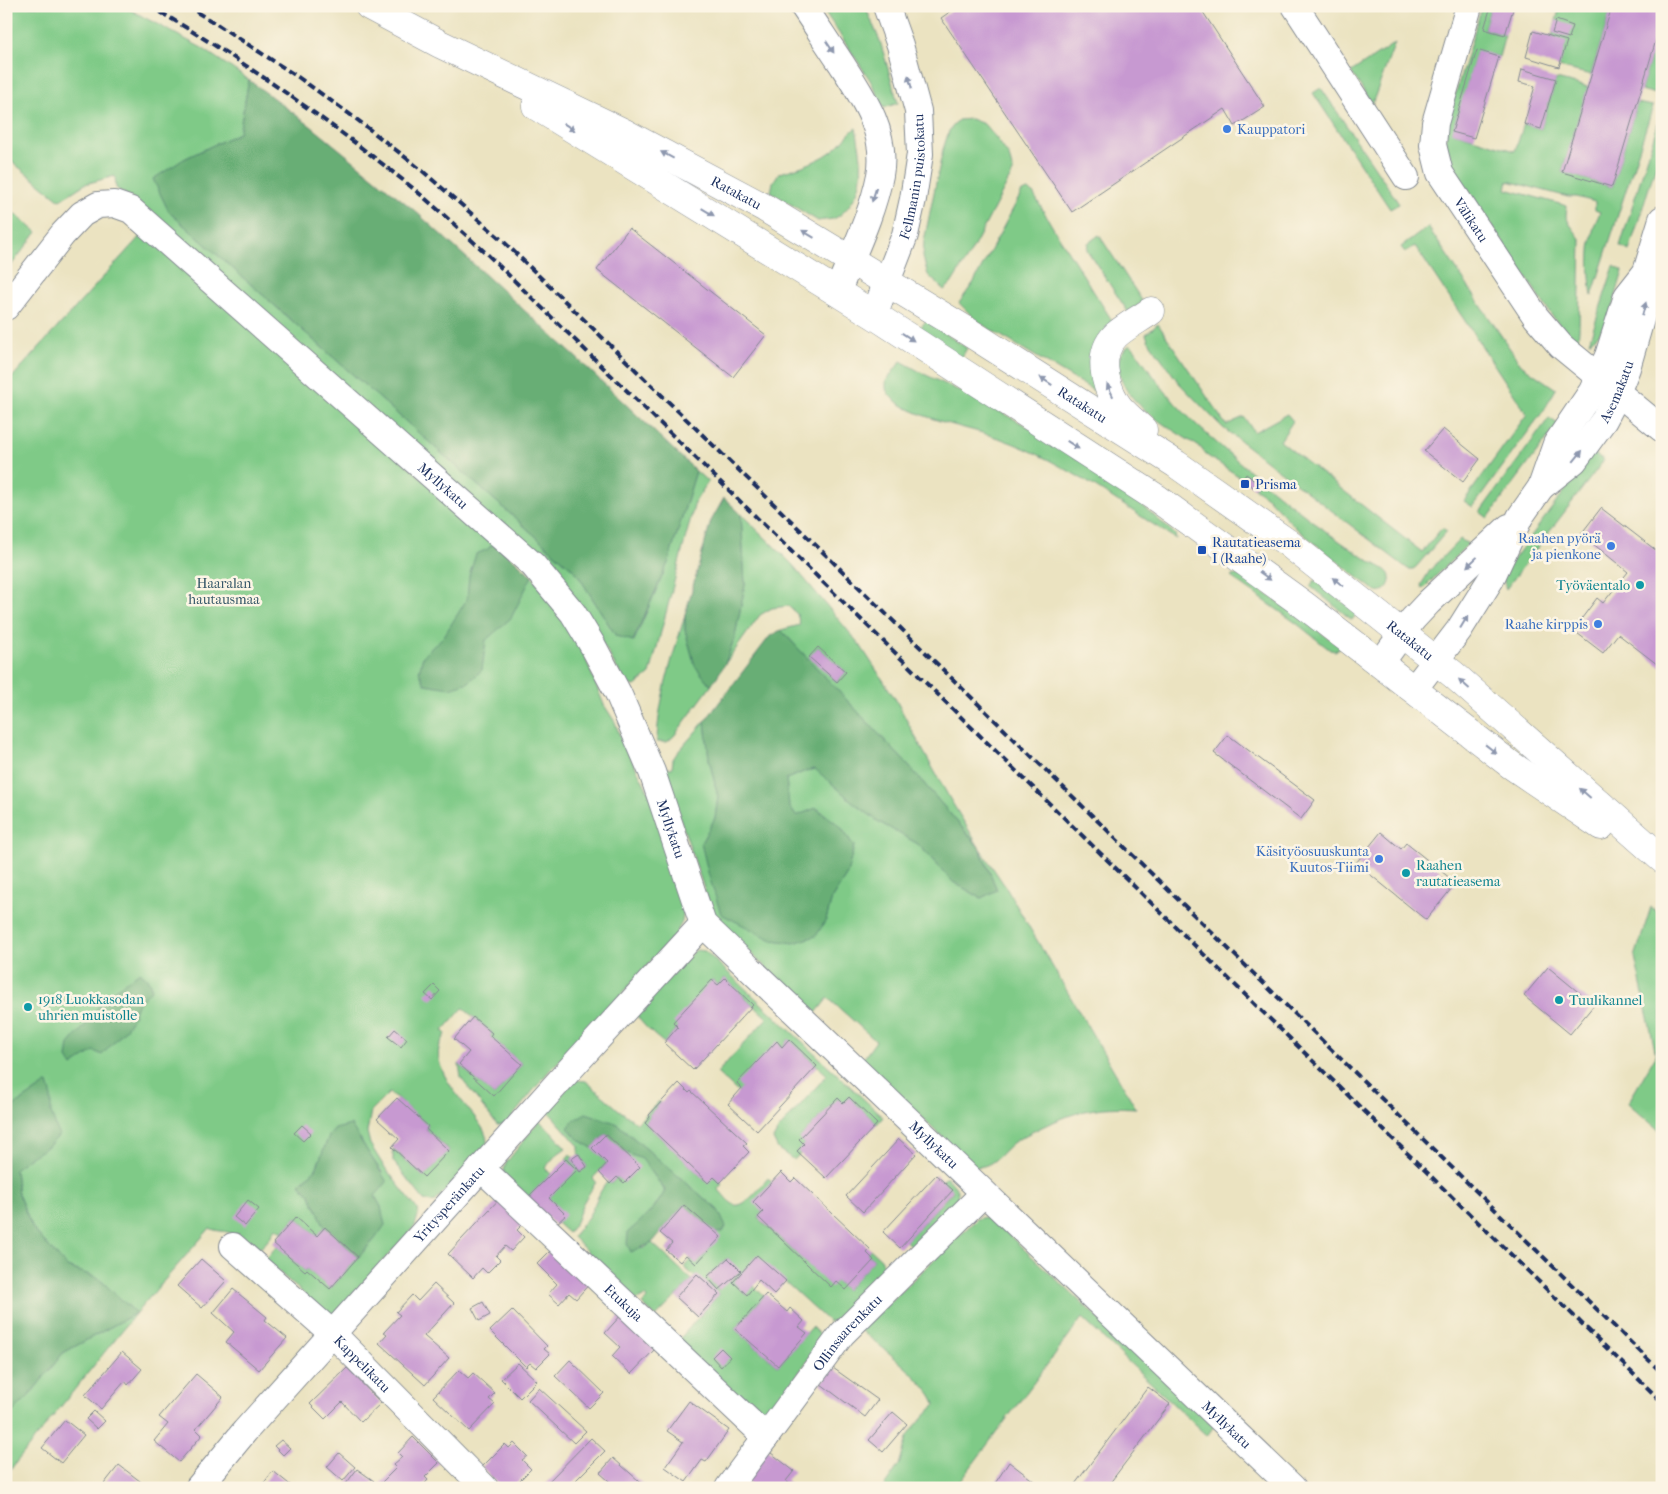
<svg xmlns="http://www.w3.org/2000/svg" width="1668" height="1494" font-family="'IM FELL French Canon',serif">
<rect width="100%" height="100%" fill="#fcf5e5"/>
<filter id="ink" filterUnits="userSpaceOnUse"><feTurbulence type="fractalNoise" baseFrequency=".02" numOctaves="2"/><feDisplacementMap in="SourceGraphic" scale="10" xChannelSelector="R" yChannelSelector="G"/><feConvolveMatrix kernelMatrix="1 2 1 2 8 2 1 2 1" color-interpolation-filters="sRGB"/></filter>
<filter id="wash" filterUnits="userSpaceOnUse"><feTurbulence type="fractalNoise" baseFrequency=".0096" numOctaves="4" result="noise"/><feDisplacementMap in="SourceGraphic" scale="20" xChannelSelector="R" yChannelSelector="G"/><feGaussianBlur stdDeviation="1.12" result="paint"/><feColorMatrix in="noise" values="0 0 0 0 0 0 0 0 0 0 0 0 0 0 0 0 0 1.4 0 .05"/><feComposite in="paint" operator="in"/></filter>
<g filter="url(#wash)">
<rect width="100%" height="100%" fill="#ebe3c1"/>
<g fill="#7fca87" stroke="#4d7c72" fill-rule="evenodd">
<polygon points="6,6 123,6 202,48 249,80 239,133 184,159 169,212 576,572 616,636 634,641 668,563 696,471 708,482 695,502 650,674 635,686 626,684 593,627 137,202 116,188 115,176 85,184 60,200 6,157"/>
<polygon points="821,6 865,6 880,41 898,103 884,108 870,80"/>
<path d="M1482 6H1491L1484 29 1505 35 1499 57 1477 51 1453 132 1515 151 1524 124 1541 129 1556 79 1588 87 1562 172 1612 187 1637 103 1653 106 1592 296C1589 274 1588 252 1593 231 1594 224 1598 218 1600 212L1595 210V202L1577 197H1568L1508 181 1506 189 1567 206 1566 216 1569 223 1581 240 1579 330 1578 340 1562 328 1552 316 1462 180 1453 164 1447 147 1446 138 1449 115Z"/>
<polygon points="1560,6 1612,6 1591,75 1559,67 1552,36"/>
<polygon points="1662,20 1662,76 1656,94 1641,90"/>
<polygon points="1395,43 1372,104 1351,72"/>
<polygon points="1321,88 1388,187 1399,204 1390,209 1313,93"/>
<polygon points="1662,110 1662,146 1629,251 1620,246"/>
<polygon points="971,119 984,124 997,139 1009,156 1013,172 970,254 951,284 944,290 928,275 923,257 924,241 943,149 949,131 958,120"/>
<path d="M856 128C861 155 868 183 848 207 845 211 839 217 833 219 828 220 822 220 818 221L771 192 773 182 779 173C798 168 822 161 837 147 844 141 848 133 856 128Z"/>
<path d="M1028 190 1033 193 1052 226 1113 322C1084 352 1088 358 1101 395L983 325 973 317 959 303 974 282 1022 192Z"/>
<polygon points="6,207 37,232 6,272"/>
<polygon points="1428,227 1521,365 1556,389 1544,410 1473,507 1464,501 1527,414 1415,246 1405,252 1401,247"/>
<path d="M144 232 532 576 574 629 604 705 615 722 621 739 657 808 685 903 682 922 675 935 585 1035 549 1071 508 1122 502 1125H497L461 1078 459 1064 494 1096 522 1064 490 1036 492 1033 463 1008 443 1031 446 1034C444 1038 440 1043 439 1048 434 1070 461 1100 474 1116 480 1125 487 1132 487 1143L436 1201 431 1202 424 1200 393 1161V1149L424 1177 449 1150 426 1129 428 1126 397 1098 389 1093 371 1111 367 1132 370 1144 383 1165 417 1209 418 1215 415 1226 335 1313 327 1314 265 1260 277 1246 305 1271 307 1269 330 1289 375 1239 381 1207 375 1196 382 1172 368 1153 360 1138 329 1136 316 1169 300 1184 310 1195 325 1227 317 1236 296 1217 283 1232 276 1228C270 1237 264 1249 253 1251 246 1245 238 1236 230 1233 223 1230 216 1232 210 1228L136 1313 6 1475V1419L28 1397 63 1353 136 1313 98 1278 67 1267 33 1229 18 1194 15 1171 6 1162V384Z"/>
<polygon points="1099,235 1143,302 1128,312 1087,250 1088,243"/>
<polygon points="1614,266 1623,271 1609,319 1599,334 1589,342"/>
<polygon points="926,321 967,348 961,359 935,341 920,328"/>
<polygon points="1158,324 1226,425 1244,417 1254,432 1287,414 1293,421 1280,441 1422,552 1442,528 1447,531 1416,567 1413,569 1408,569 1222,427 1179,383 1148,340 1146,334"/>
<path d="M1130 345 1134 348C1147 367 1160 386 1175 403 1198 428 1225 450 1251 472 1290 504 1330 537 1373 563 1378 566 1386 569 1389 574 1393 582 1386 594 1376 591 1374 590 1372 588 1370 587L1298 530 1267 497 1254 488 1258 483 1246 475 1243 479 1206 455 1201 448C1174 430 1124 405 1119 371 1117 359 1119 353 1130 345Z"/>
<path d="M901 361 924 374 972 397 1027 426 1122 488 1175 534 1176 539C1117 502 1055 455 989 435 965 427 895 414 886 389 886 387 886 384 886 381Z"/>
<polygon points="1549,418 1558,424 1488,518 1480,512"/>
<polygon points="1593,453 1604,460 1506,589 1502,575"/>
<path d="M741 514 792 564 860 645 896 700 916 738 950 799 979 847 1005 886 1136 1108C1119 1107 1102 1107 1085 1111 1066 1115 1034 1130 1017 1140 1000 1151 996 1168 973 1167L863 1059 876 1041 828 998 815 1014 718 922 711 909 663 768H672L673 759 677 753 705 721 709 759 718 797 715 818 701 843 826 920 832 898 847 874 854 846 840 826 817 808 796 816 789 806 786 779 806 771 816 769 853 802 879 822 918 844 953 882 981 898 997 890 979 847 907 764 781 630 800 625 797 614 788 606 772 608 760 615 725 664 735 636 745 585ZM818 647 846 672 837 682 809 657Z"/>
<polygon points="1460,539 1468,544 1423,589 1421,585 1430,570"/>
<polygon points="1236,575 1243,577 1341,647 1335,651 1330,650 1296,623 1231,577"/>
<polygon points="1315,580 1357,613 1352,620 1310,586"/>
<path d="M685 615V630L695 665 711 686 674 736 667 742H657C658 699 673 657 685 615Z"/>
<polygon points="1651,907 1662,916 1662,1133 1628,1103 1656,1055 1635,957"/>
<path d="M698 950 705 951 883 1117 877 1124 849 1097 843 1103 838 1098 799 1139 804 1144 800 1154 794 1160 778 1149 773 1139 778 1130 827 1075 789 1039 782 1047 777 1042 739 1093 717 1073 767 1018 725 978 718 985 712 980 678 1027 664 1043C653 1034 643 1026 636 1014L694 951Z"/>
<path d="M575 1080 586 1081 619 1110 637 1123 659 1101 660 1103 649 1115 650 1117 645 1123 708 1183 714 1177 722 1184 718 1189C723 1194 729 1203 735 1205 745 1208 762 1185 768 1178L772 1182 763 1212 758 1218 831 1286 836 1281 846 1290 874 1260 867 1253 870 1249 881 1259 887 1274 838 1320 829 1322 757 1256 733 1282 746 1294 754 1286 764 1296 735 1329 778 1366 812 1327 820 1335 822 1340 766 1419 676 1343 719 1294 695 1277 684 1267 691 1259 697 1264 720 1237 716 1233 718 1210 616 1123 577 1138 592 1148 607 1163 593 1178 596 1182 583 1203 576 1222 568 1233 557 1223 565 1215 549 1198 576 1170 566 1159 570 1154 573 1157 571 1159 580 1172 587 1167 579 1154V1146L547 1110ZM728 1258 740 1271 718 1290 707 1277Z"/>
<polygon points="539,1121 551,1131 566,1148 556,1155 545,1168 551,1174 527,1198 504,1176 504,1170 506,1163"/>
<path d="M624 1152 642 1158 665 1191 663 1196 648 1214 631 1251 644 1248 652 1243 692 1280 656 1317 642 1304 647 1299 645 1296 635 1301 573 1237C577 1229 583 1225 588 1217 596 1204 597 1194 608 1181L611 1184 617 1177 624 1183 639 1167Z"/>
<path d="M946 1177C956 1186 961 1192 956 1205L913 1248 906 1241 953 1191 942 1181Z"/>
<path d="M984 1217 991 1219 997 1224 1214 1426 1207 1436 1082 1318 955 1488H883L899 1465 907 1438 915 1426 935 1405C934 1387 876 1342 860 1330L977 1219Z"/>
</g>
<g fill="#67ae74" stroke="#416e69">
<polygon points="249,80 312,127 414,210 580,361 696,471 668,563 633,641 616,636 576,572 169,212 153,179 184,159 239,133"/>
<polygon points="724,498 741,514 745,585 735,636 725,664 711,686 695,666 685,630 685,615 711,521"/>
<polygon points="494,542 532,576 511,618 486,640 482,670 469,682 450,688 425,684 419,672 423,656 444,636 467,599 469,576 476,554 488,549"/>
<polygon points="781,630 907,764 979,847 997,890 981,898 953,882 918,844 879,822 853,802 815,769 806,771 786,779 789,806 796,816 816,808 840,826 854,846 847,874 832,898 826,920 816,936 794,943 772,940 721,914 709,876 701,843 715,818 718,797 709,759 705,721 770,636"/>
<polygon points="140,972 147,978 152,989 137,1005 132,1019 125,1030 102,1055 94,1051 72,1066 67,1058 69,1044 88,1022 105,996"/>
<path d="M48 1083 51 1093V1113L59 1135C46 1153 29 1153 15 1170L18 1194 33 1229 67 1267 98 1278 136 1313 63 1353 28 1397 6 1419V1111Z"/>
<path d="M586 1113 616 1123 718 1210 726 1227 723 1232 716 1233 684 1205 652 1243 631 1252 627 1244 628 1232C642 1220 658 1207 665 1190L642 1159 624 1152 606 1134 592 1148 577 1138 568 1128 574 1120Z"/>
<polygon points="351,1125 387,1182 375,1196 381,1207 385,1225 375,1239 358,1257 325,1227 310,1195 300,1184 316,1169 329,1136 335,1129"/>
</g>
<g id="blocks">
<g fill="#c799d1">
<polygon points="957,6 1199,6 1265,107 1235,126 1225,109 1072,212 941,18 957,7"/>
<polygon points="1491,6 1514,6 1505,35 1484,29"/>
<polygon points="1612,6 1662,6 1662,20 1612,187 1562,172"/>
<polygon points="1556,20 1573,26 1569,38 1552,33"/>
<polygon points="1533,31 1567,41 1559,67 1526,57"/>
<polygon points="1477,50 1499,57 1474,138 1452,132"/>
<polygon points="1522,69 1556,79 1541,129 1524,124 1535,86 1519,82"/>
<polygon points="629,228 766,335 733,377 597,270"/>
<polygon points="1443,429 1480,459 1463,482 1424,451"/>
<polygon points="1246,474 1258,483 1254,488 1243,479"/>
<polygon points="1601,508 1662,555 1662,668 1618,634 1603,653 1573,630 1597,598 1603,603 1628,572 1581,534"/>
<polygon points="818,647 846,672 837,682 809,657"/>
<polygon points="1228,735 1315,800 1301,819 1214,753"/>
<polygon points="1381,832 1401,849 1406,843 1456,883 1426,920 1356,863"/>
<polygon points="1548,967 1594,1005 1570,1034 1524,996"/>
<polygon points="725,978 753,1005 693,1070 664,1043 678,1027 673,1022 712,980 718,985"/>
<polygon points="434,985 440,991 432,1000 425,994"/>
<polygon points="473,1017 492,1033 490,1036 522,1064 494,1096 459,1064 469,1052 454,1039"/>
<polygon points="395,1029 407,1039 401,1047 388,1037"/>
<polygon points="789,1039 817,1066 757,1131 728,1104 742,1088 737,1083 777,1041 782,1047"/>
<polygon points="679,1083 689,1093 691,1091 747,1143 743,1146 749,1152 720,1183 714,1177 708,1183 645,1123 650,1117 649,1115"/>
<polygon points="849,1097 877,1124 826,1178 797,1151 804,1144 799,1139 838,1098 843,1103"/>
<polygon points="397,1098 428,1126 426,1129 449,1151 424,1177 392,1147 399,1139 377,1119"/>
<polygon points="302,1125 311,1133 303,1141 294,1133"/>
<polygon points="606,1134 640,1167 624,1183 617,1177 610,1184 599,1172 607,1163 592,1148"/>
<polygon points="899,1139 916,1154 863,1212 846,1196"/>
<polygon points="579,1154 587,1167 580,1172 571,1159"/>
<polygon points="566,1159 577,1170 549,1198 566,1215 555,1225 527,1198"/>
<polygon points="781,1172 791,1182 795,1178 870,1249 867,1253 874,1260 846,1290 836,1281 831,1287 758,1217 763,1212 753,1202"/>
<polygon points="936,1175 953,1190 900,1248 883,1232"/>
<polygon points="502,1196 527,1220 517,1230 524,1237 511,1251 505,1246 496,1256 500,1260 487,1273 482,1268 473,1278 448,1254"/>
<polygon points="248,1200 259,1209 245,1226 234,1217"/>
<polygon points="684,1205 721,1237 696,1264 686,1255 680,1262 666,1250 672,1243 660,1233"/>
<polygon points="296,1217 317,1236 325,1227 358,1257 330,1289 307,1269 305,1271 273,1243"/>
<polygon points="554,1247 591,1282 576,1299 569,1293 559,1304 548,1294 557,1284 537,1264"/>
<polygon points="757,1255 786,1281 774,1294 759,1280 747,1295 733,1282"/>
<polygon points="728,1258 741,1271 719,1290 707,1277"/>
<polygon points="201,1259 226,1281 202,1308 177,1286"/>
<polygon points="697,1274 719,1294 698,1317 676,1297"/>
<polygon points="434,1284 454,1303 424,1336 449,1358 425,1385 379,1343 387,1334 384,1332 400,1315 396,1312 412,1295 418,1301"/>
<polygon points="233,1289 267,1317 265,1320 287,1338 259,1370 226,1342 234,1332 213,1313"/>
<polygon points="766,1294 787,1312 790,1308 804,1321 799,1327 807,1333 778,1366 735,1329"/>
<polygon points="483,1302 490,1315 479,1321 472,1308"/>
<polygon points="512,1310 547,1346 544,1349 550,1354 536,1368 530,1363 526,1367 490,1331"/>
<polygon points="622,1314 657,1347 631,1374 612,1356 620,1347 605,1333"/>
<polygon points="721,1348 730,1357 721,1367 712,1357"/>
<polygon points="122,1352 142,1369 128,1385 125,1381 101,1409 85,1395"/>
<polygon points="570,1360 604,1393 589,1408 555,1376"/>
<polygon points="518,1363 537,1381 520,1398 501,1379"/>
<polygon points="347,1368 381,1403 361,1422 342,1402 325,1419 310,1404"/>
<polygon points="833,1368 878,1400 865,1417 821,1384"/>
<polygon points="459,1370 468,1378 473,1373 495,1393 489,1399 495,1404 469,1431 433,1397"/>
<polygon points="196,1374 223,1397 196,1429 202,1435 179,1462 154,1441 168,1424 159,1417"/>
<polygon points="1148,1387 1170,1404 1106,1488 1080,1488 1075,1484"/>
<polygon points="539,1388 586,1431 574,1443 528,1400"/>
<polygon points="689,1401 729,1430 706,1462 702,1460 686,1482 665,1467 683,1442 667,1431"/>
<polygon points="94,1411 105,1421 97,1429 86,1419"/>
<polygon points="893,1412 907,1424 883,1452 869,1440"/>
<polygon points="65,1420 84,1435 61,1463 42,1448"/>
<polygon points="413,1437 439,1463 425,1477 428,1480 421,1488 380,1488 378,1486 396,1468 393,1465 402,1457 398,1453"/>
<polygon points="591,1438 605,1451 568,1488 546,1488 544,1486"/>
<polygon points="281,1440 290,1448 283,1455 274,1446"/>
<polygon points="514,1443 527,1456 522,1460 531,1469 512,1488 502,1488 482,1467 505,1444 509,1448"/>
<polygon points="766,1449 794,1471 786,1481 791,1485 788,1488 755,1488 743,1479"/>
<polygon points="339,1453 355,1467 343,1481 327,1467"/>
<polygon points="613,1458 647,1488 617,1488 600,1473"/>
<polygon points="1009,1462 1043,1488 992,1488"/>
<polygon points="119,1465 149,1488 109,1488 104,1484"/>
<polygon points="357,1469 374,1481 369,1488 343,1488"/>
<polygon points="273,1471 294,1488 260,1488"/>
</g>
</g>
</g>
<g filter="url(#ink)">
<use href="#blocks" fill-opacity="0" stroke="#838990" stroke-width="1"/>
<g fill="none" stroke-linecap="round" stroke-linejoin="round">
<g stroke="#838990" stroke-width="28">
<g id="minor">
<path d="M803 6C816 25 828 44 841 63 863 97 888 133 880 175 872 216 852 255 837 293"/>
<polyline points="1295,6 1406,177"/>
<path id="s1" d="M1469 6 1435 123 1433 145 1440 173 1536 317 1561 346 1662 429"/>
<path id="s2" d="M6 307 63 234 82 214 98 205 114 204 131 210 533 565 573 613 593 646 618 693 652 772 703 924 1293 1488"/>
<path id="s3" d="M874 315 905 235 913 199 920 154 918 111 900 45 886 6"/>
<path id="s4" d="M1541 487 1574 461 1604 420 1613 403 1627 368 1648 295 1646 272"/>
<polyline points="1380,664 1413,619 1429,602 1509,527"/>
<polyline points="1414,689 1459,630 1491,579 1520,517 1541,487 1556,444 1592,391 1608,356 1627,296 1646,272 1662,219"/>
<path id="s5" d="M481 1168 766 1437"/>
<path id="s6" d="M233 1246 333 1334 485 1488"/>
<path id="s7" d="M198 1488 245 1431 572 1067 703 924"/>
<path id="s8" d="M728 1488 842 1334 984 1193"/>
</g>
</g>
<g stroke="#838990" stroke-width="29">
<g id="major">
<path id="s9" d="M369 6 440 44 623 132 765 208 964 329 1176 464 1288 543 1454 675 1662 859"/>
<polyline points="536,106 874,315 1158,499 1304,605 1511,765 1601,826"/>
<path d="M1143 430C1135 422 1122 413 1116 403 1104 383 1097 353 1116 335 1126 326 1140 319 1151 311"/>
</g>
</g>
<use href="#minor" stroke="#fff" stroke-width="26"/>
<use href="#major" stroke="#fff" stroke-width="28"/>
<g stroke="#1b2f5e" stroke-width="4" stroke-dasharray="8 4" stroke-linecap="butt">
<path d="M150 6C239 58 324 117 404 181 433 204 460 230 487 254L1662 1402"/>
<polyline points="186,6 215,23 298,77 355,118 419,168 502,240 786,516 1662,1373"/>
</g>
</g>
<defs><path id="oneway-solid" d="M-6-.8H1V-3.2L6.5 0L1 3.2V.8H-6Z" transform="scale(1.25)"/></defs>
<g fill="#8d97ae">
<use href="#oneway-solid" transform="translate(830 47) rotate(57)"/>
<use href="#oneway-solid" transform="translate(910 82) rotate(-105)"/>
<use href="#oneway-solid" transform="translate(569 127) rotate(33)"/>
<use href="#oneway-solid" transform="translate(667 155) rotate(-152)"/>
<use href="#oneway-solid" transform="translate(874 195) rotate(107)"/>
<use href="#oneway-solid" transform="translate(708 212) rotate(31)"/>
<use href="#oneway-solid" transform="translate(808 234) rotate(-149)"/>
<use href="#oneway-solid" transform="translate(1644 309) rotate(-74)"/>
<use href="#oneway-solid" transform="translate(908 337) rotate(33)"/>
<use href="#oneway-solid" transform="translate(1046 381) rotate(-147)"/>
<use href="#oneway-solid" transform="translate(1110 390) rotate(-115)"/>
<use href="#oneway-solid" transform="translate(1073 445) rotate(33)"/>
<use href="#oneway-solid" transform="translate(1578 456) rotate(-51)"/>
<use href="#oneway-solid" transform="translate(1472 562) rotate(137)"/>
<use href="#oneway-solid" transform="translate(1265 576) rotate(36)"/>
<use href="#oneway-solid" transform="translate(1338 582) rotate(-142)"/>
<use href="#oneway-solid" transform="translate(1464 622) rotate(-59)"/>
<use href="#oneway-solid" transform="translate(1464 684) rotate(-138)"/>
<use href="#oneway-solid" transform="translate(1491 749) rotate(38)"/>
<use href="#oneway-solid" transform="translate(1585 793) rotate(-139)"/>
</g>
</g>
<g fill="#3f7fe0" stroke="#fcf5e5" stroke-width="2">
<circle cx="1227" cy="129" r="5"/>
<circle cx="1611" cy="546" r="5"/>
<circle cx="1598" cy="624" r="5"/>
<circle cx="1379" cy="859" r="5"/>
</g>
<g fill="#1a4fb4" stroke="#fcf5e5" stroke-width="2">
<rect x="1240" y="479" width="10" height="10" rx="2.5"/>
<rect x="1197" y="545" width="10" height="10" rx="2.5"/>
</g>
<g fill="#0f9aa8" stroke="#fcf5e5" stroke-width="2">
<circle cx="1640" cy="585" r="5"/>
<circle cx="1406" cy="873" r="5"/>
<circle cx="1559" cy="1000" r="5"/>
<circle cx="28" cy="1007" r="5"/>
</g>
<g text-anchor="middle" stroke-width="5" stroke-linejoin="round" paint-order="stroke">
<g font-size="14" fill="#366cbe" stroke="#fcf5e5" text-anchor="end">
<text x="1237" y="134" text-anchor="start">Kauppatori</text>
<text x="1601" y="543">Raahen pyörä<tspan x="1601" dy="16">ja pienkone</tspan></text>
<text x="1588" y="629">Raahe kirppis</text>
<text x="1369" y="856">Käsityöosuuskunta<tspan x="1369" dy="16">Kuutos-Tiimi</tspan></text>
</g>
<g font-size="14" fill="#1b2f5e" stroke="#fcf5e5">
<text dy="5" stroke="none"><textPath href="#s3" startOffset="145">Fellmanin puistokatu</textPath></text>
<text dy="5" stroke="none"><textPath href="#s9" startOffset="412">Ratakatu</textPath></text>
<text dy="5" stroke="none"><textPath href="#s1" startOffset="229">Välikatu</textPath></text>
<text dy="5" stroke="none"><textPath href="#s4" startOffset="124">Asemakatu</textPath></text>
<text dy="5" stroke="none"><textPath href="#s9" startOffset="818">Ratakatu</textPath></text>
<text dy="5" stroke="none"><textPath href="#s2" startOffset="589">Myllykatu</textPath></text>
<text dy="5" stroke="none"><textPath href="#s9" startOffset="1222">Ratakatu</textPath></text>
<text dy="5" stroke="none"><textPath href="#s2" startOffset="1009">Myllykatu</textPath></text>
<text dy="5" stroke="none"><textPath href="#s2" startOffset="1429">Myllykatu</textPath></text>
<text dy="5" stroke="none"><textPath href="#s7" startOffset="379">Yritysperänkatu</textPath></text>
<text dy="5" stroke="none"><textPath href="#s5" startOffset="196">Etukuja</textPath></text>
<text dy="5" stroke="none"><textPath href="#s8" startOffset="196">Ollinsaarenkatu</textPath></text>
<text dy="5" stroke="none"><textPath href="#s6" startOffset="175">Kappelikatu</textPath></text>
<text dy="5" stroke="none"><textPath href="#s2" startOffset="1834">Myllykatu</textPath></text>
</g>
<g font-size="14" fill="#164399" stroke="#fcf5e5" text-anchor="start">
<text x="1255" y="489">Prisma</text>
<text x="1212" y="547">Rautatieasema<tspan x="1212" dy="16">I (Raahe)</tspan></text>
</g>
<g font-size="14" fill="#345668" stroke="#fcf5e5">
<text x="224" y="588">Haaralan<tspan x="224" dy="16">hautausmaa</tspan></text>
</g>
<g font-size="14" fill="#0d838f" stroke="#fcf5e5" text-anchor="start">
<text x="1630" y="590" text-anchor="end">Työväentalo</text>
<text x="1416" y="870">Raahen<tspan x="1416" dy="16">rautatieasema</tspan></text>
<text x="38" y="1004">1918 Luokkasodan<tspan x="38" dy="16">uhrien muistolle</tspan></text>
<text x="1569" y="1005">Tuulikannel</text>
</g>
</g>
<rect width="1668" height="1494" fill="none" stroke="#fcf5e5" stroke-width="25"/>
</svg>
